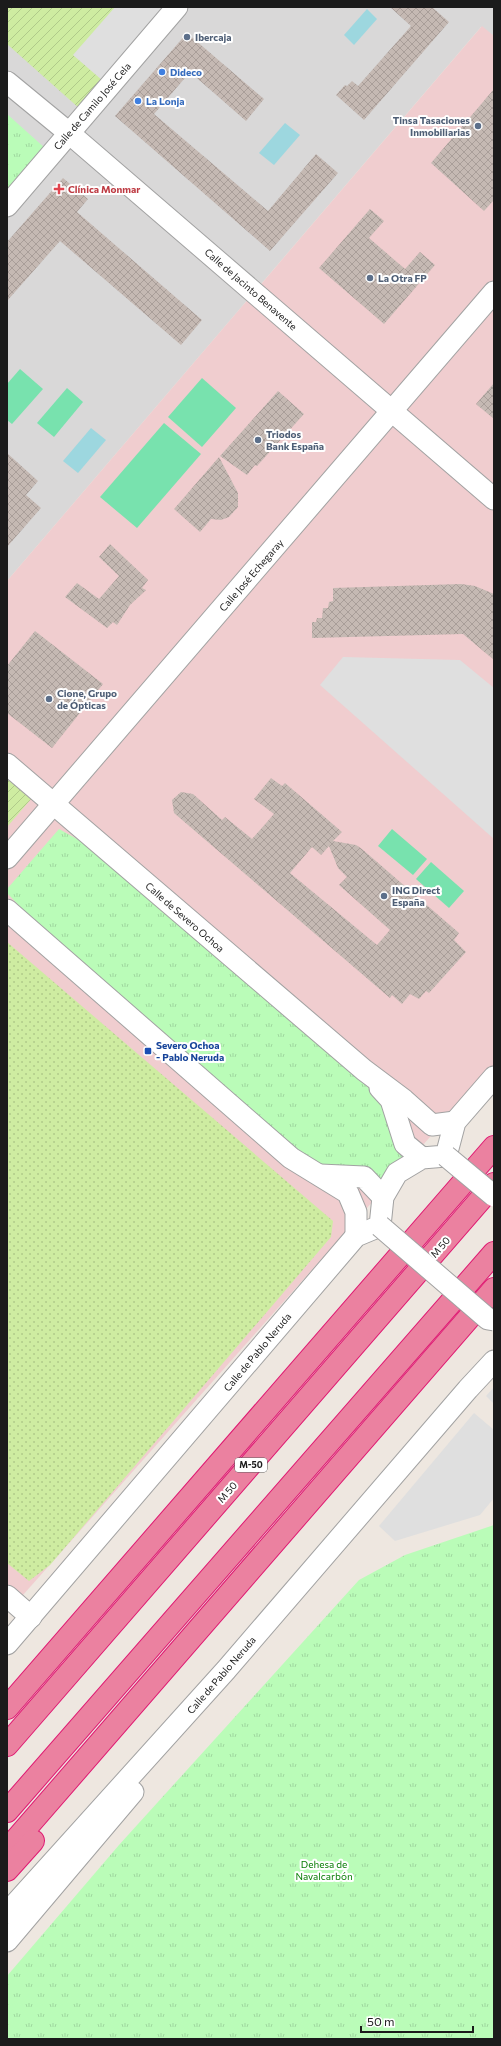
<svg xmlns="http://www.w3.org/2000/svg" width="501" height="2046" font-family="Commissioner,sans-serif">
<defs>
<pattern id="grass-dots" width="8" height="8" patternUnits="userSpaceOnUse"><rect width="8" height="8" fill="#ceeca1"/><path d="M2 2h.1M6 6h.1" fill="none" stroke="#b0ca8a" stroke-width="1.8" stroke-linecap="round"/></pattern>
<pattern id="park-tufts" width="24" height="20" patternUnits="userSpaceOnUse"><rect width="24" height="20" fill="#bafcb8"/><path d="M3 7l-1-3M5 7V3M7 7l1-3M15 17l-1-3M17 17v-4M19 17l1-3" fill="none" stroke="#9fd79e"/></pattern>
<pattern id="garden-furrows" width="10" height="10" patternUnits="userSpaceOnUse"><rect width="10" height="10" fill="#ceeca1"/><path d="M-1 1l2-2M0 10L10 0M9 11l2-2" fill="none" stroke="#b0ca8a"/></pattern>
<pattern id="building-cross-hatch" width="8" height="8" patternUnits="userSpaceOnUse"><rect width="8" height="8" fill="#c5b9b3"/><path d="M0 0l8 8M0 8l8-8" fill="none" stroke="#a99e99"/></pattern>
</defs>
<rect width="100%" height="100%" fill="#eee7e0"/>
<polygon fill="#d9d8d8" points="7,7 494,7 494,36 481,27 7,581"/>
<polygon fill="#f0cdcf" points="482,26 494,36 494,1065 7,1613 7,581"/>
<polygon fill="url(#grass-dots)" points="7,942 333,1221 331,1237 50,1565 29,1581 7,1563"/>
<g fill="url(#park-tufts)">
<polygon points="7,114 46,149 7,193"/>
<polygon points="59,829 86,844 352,1072 382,1101 404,1155 391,1166 382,1181 321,1165 291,1147 28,915 7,893 7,889"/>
<polygon points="494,1525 494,2039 7,2039 7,1976 119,1845 359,1580 405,1555"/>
</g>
<g fill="url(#garden-furrows)">
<polygon points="7,7 167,7 80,109 7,44"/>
<polygon points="7,776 32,798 7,827"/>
</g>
<g fill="#78e2ae">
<polygon points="20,369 43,389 12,424 7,420 7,384"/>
<polygon points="202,378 236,408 202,447 168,417"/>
<polygon points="67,388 83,402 54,437 37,423"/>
<polygon points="164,423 201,454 137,528 100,497"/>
<polygon points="392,829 427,859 413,875 378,846"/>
<polygon points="431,862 464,891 449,908 416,879"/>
</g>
<g fill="#dfdfdf">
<polygon points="115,7 167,7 103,81 73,55"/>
<polygon points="343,657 460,660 494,688 494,839 320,685"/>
<polygon points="494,1387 494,1404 486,1396"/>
<polygon points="474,1413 494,1430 494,1498 480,1515 395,1541 379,1526"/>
</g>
<g fill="#9dd7df">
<polygon points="367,9 377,19 354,45 344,35"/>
<polygon points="285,123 300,135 274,165 259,153"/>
<polygon points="91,428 106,440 78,473 63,461"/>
</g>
<g fill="url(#building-cross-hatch)" fill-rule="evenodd">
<polygon points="390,7 432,7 449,22 364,120 336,95 345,85 347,86 352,81 358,86 411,26"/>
<polygon points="187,33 264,99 246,121 190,72 154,114 268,211 316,154 338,173 270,251 115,116"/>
<polygon points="494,89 494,200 484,211 431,163"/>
<polygon points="63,178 88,199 77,212 202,320 181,345 60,241 7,301 7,242"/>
<polygon points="370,209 384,221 369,238 405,269 420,252 435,265 384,324 319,268"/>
<polygon points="494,383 494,419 476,404"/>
<polygon points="278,391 304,414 257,466 255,465 247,475 220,456"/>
<polygon points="7,453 38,481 26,495 41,508 7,547"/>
<polygon points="219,457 238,493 238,507 229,517 221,520 211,519 200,532 174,509"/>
<polygon points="110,544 148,580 142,588 146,590 130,605 117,625 113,622 107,628 65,597 77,583 99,599 119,576 99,557"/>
<polygon points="461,584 475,586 494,594 494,660 463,634 312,638 312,622 316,622 317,618 322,618 323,608 328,608 329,602 333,601 333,588"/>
<polygon points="35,631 103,684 52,748 7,713 7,666"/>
<path d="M271 778 282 786 285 783 342 832 333 841 356 845 362 849 459 933 454 940 466 952 429 993 426 991 419 999 410 994 402 1004 392 995 390 998 174 813 172 800 181 792 193 794 222 820 225 817 252 839 274 814 254 799ZM329 846 338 868 347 877 339 885 390 930 377 945 290 873 312 847 321 855Z"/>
</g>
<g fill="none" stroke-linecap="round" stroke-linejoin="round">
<g stroke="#a2a2a2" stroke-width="23">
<g id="minor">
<polyline points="7,82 69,133 494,499"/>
<polyline points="7,206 177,7"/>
<polyline points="7,764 364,1070 404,1100 432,1125 455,1122"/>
<polyline points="7,858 494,292"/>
<polyline points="7,910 291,1158 348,1193 356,1212 356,1236"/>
<polyline points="380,1088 391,1100 405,1144 422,1158"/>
<polyline points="320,1175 364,1177 383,1197"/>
<polyline points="7,1596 31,1617"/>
<polyline points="7,1644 356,1236 380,1226 383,1197 397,1173 422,1158 446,1156 455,1122 494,1077"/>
<polyline points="7,1913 226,1670 468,1389 494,1361"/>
<polyline points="7,1941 133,1792"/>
</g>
</g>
<g stroke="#df1972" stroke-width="24">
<g id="highway">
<polyline points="7,1708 494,1147"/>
<polyline points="7,1745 494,1184"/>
<polyline points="7,1811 494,1253"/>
<polyline points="7,1850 494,1289"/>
<polyline points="7,1870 33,1841"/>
</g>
</g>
<use href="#minor" stroke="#fff" stroke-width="21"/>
<use href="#highway" stroke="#eb81a0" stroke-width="22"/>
<g stroke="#a2a2a2" stroke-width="23" stroke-linecap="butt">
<g id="minor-bridge">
<polyline points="446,1156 494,1196"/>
<polyline points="380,1226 488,1319 494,1320"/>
</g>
</g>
<use href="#minor-bridge" stroke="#fff" stroke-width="21"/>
</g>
<g fill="#5c6f8a" stroke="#fff" stroke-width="1.5">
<circle cx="187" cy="37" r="4"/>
<circle cx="478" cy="126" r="4"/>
<circle cx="370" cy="278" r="4"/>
<circle cx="258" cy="440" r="4"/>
<circle cx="49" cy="699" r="4"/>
<circle cx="384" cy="896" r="4"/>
</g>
<g fill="#3f7fe0" stroke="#fff" stroke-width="1.5">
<circle cx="162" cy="72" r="4"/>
<circle cx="138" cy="101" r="4"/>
</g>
<path fill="#e0444e" stroke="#fff" stroke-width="1.5" d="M57 183h4v4h4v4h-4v4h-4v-4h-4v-4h4z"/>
<rect fill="#1a4fb4" stroke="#fff" stroke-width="1.5" x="144" y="1047" width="8" height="8" rx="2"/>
<g text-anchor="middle" stroke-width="4" stroke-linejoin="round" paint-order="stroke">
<rect fill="#fff" stroke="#5f5f5f" stroke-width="1" x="235" y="1458" width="32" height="14" rx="3"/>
<g font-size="9" font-weight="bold" fill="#1b1b1b">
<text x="251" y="1468">M-50</text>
</g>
<g font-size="10" font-weight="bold" fill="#4e5e75" stroke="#fff" text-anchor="start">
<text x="195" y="41">Ibercaja</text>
<text x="470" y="124" text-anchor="end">Tinsa Tasaciones<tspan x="470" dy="12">Inmobiliarias</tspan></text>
<text x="378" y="282">La Otra FP</text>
<text x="266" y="438">Triodos<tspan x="266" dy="12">Bank España</tspan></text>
<text x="57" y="697">Cione, Grupo<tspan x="57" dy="12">de Ópticas</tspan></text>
<text x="392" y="894">ING Direct<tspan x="392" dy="12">España</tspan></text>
</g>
<g font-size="10" font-weight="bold" fill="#366cbe" stroke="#fff" text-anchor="start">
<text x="170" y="76">Dideco</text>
<text x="146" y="105">La Lonja</text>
</g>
<g font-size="10" fill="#1b1b1b" stroke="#fff">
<text transform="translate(92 106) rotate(-49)" y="4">Calle de Camilo José Cela</text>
<text transform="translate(251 289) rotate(41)" y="4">Calle de Jacinto Benavente</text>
<text transform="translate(251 575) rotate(-49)" y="4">Calle José Echegaray</text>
<text transform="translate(185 917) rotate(41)" y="4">Calle de Severo Ochoa</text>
<text transform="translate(440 1247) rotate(-49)" y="4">M 50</text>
<text transform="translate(257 1352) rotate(-50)" y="4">Calle de Pablo Neruda</text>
<text transform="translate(227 1492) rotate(-49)" y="4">M 50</text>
<text transform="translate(221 1675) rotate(-49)" y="4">Calle de Pablo Neruda</text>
</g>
<g font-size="10" font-weight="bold" fill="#be3a42" stroke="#fff" text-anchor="start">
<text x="68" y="193">Clínica Monmar</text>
</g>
<g font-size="10" font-weight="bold" fill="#164399" stroke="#fff" text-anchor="start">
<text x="156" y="1049">Severo Ochoa<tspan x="156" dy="12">- Pablo Neruda</tspan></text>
</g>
<g font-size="10" fill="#087d05" stroke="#fff">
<text x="324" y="1868">Dehesa de<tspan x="324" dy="12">Navalcarbón</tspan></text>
</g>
</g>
<rect width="501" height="2046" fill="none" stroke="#1b1b1b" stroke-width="16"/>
<path d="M361 2026v6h112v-6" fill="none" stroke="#1b1b1b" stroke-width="2"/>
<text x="367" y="2026" font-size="12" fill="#1b1b1b" stroke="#ffffff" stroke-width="3" paint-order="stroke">50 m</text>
</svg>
